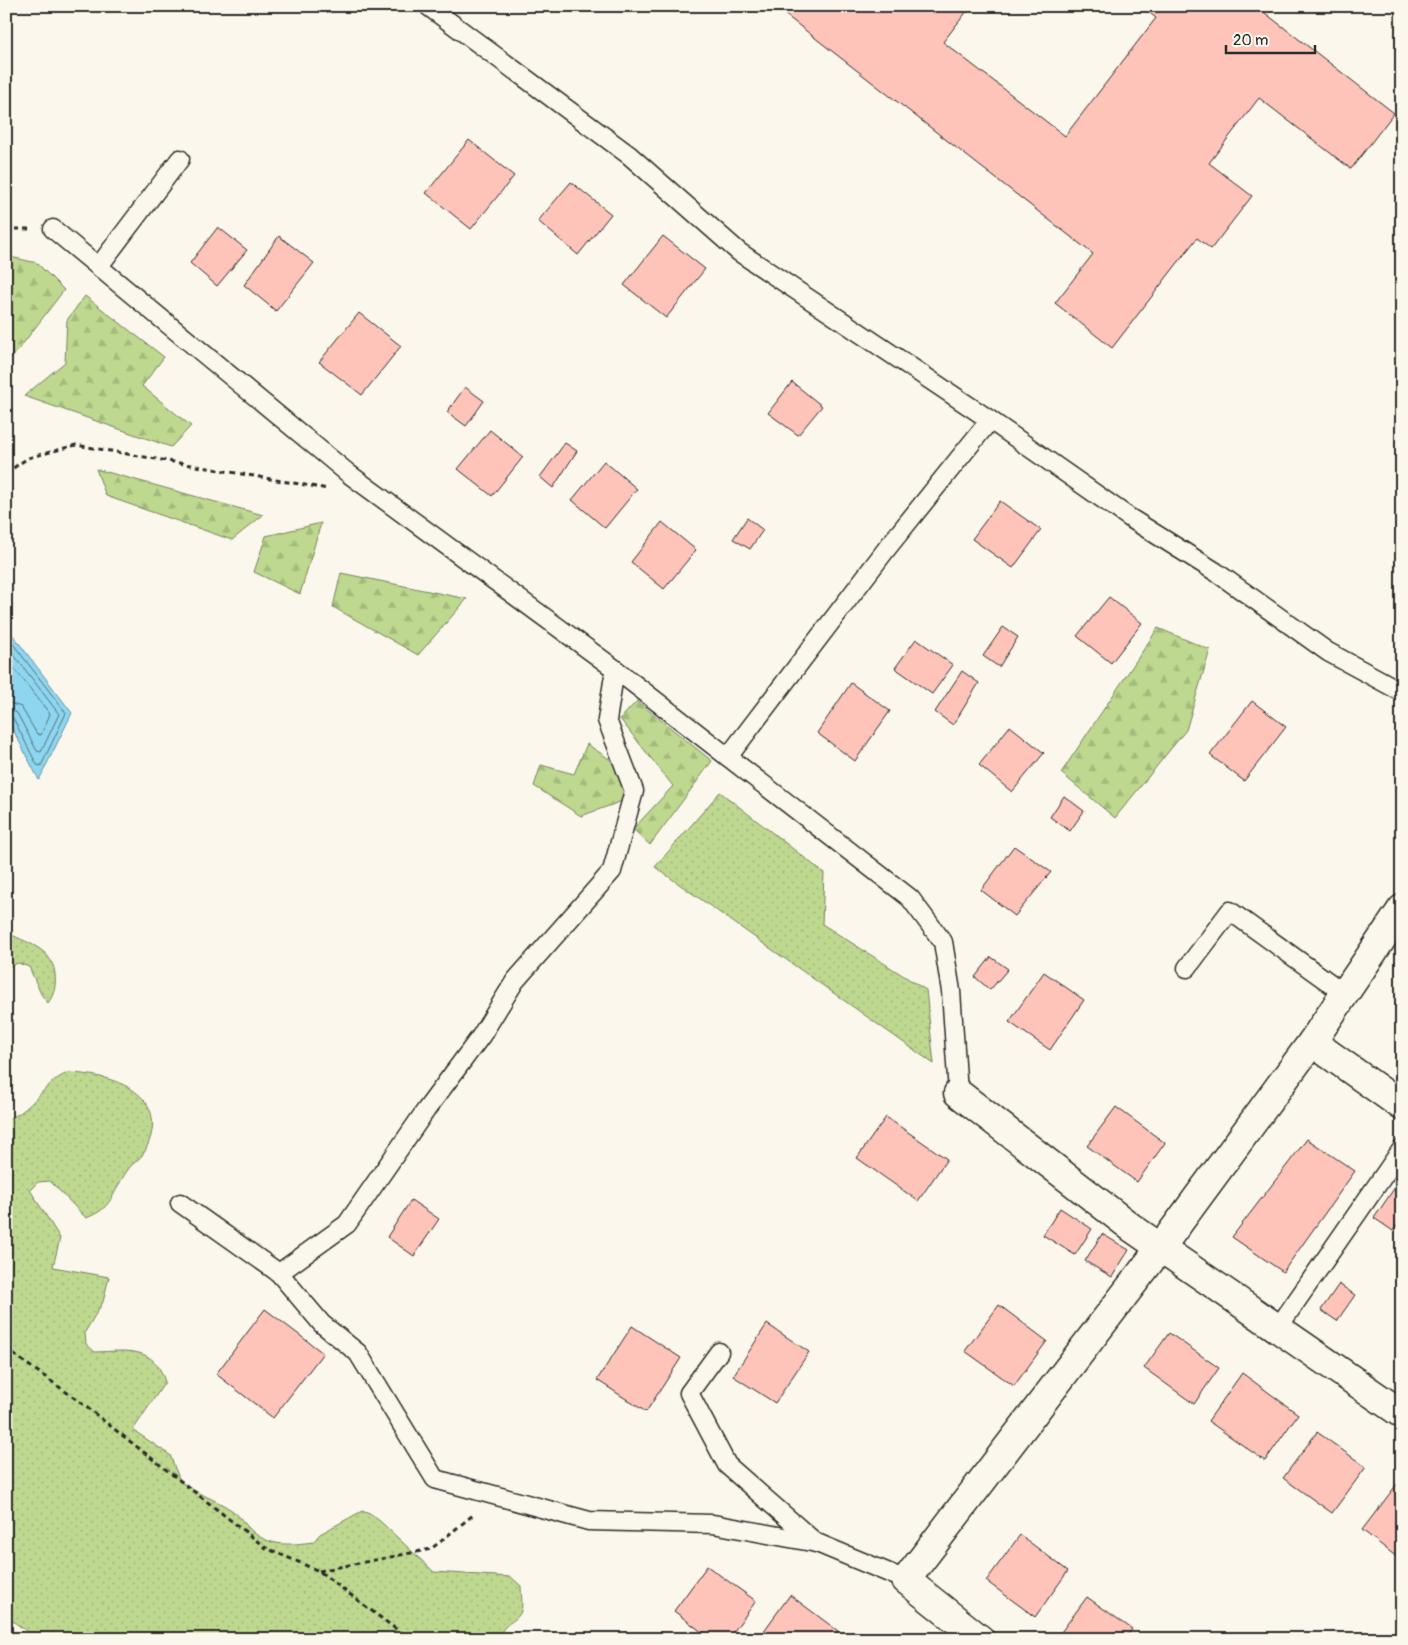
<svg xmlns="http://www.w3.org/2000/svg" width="1408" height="1645" font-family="Pangolin,sans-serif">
<defs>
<pattern id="grass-dots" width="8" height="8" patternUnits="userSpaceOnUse" patternTransform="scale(1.25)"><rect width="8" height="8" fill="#bed88f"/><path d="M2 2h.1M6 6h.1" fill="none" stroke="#a3ba7c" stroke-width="1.8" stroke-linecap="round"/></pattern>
<pattern id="forest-firs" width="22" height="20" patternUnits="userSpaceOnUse" patternTransform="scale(1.25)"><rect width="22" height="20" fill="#bed88f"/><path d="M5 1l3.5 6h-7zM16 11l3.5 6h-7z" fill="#a3ba7c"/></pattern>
</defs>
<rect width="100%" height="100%" fill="#fbf7ec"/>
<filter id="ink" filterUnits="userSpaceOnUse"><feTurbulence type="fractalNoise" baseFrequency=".02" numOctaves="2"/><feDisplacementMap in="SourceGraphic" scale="10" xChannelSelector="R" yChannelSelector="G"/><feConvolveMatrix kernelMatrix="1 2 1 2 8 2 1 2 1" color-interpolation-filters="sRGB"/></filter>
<g filter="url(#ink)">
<g fill="url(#grass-dots)" stroke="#74825d">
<polygon points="720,792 824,873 822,924 926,990 934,1064 655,867"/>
<path d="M6 932C26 943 51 947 55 973 56 986 55 993 48 1003L41 994 29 967 18 963 6 968Z"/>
<path d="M68 1073C113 1074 174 1094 145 1151 141 1159 132 1163 127 1171 112 1192 114 1208 86 1218L50 1181 38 1182 30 1190 60 1238 53 1267 109 1277 103 1302 85 1332 86 1344 95 1352C126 1351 155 1345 165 1382L133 1430 170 1455 180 1481C196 1494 216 1499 233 1511 240 1516 245 1525 252 1531 269 1547 291 1545 313 1542L320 1534 362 1511 372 1515 381 1522 434 1572 511 1577 521 1586C521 1593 523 1604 521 1611 517 1623 503 1621 499 1639H37L6 1616V1119C32 1113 43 1082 68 1073Z"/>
</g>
<g fill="url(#forest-firs)" stroke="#74825d">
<polygon points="6,256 37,263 64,290 12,358 11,318 6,318"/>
<polygon points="85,296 164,357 142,386 191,426 171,447 24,396 65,362 67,320"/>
<polygon points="96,469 263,515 232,540 106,496"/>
<polygon points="321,523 300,594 254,572 266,536"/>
<polygon points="341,573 467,599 418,655 333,607"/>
<polygon points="1158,628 1210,650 1186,730 1115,818 1061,773"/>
<polygon points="637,701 712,761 650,845 633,829 673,786 620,719"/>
<polygon points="587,744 615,763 628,799 581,816 534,786 541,765 574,774"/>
</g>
<polygon fill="#8ed6ef" stroke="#6692a1" points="12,634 72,713 39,780 6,716 6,641"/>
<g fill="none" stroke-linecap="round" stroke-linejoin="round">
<g stroke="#536f79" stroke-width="1">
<polyline points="6,644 13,644 66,713 41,766 37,765 13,718 6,715"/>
<polyline points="6,650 11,651 59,714 41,752 37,751 17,713 6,709"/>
<polyline points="6,658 50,714 41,735 37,734 21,707 6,702"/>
</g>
</g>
<g fill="#fec3b9" stroke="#2b2b2b">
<polygon points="774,6 971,6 943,42 1065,136 1156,18 1141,6 1256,6 1394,113 1351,169 1259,98 1209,163 1252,196 1211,249 1197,238 1112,348 1055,303 1093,254"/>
<polygon points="469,140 514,176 471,229 426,193"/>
<polygon points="571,182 611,214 578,255 538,221"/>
<polygon points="218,227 247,250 217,286 190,263"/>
<polygon points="279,236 314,263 276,311 244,285"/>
<polygon points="663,236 705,269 666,318 624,285"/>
<polygon points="359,313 401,346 362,395 319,362"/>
<polygon points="792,382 822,406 798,435 768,413"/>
<polygon points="465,387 484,401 466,426 447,412"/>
<polygon points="490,430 523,457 492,496 458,469"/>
<polygon points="565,443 577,451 553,488 540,477"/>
<polygon points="604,461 637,489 605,528 572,500"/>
<polygon points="1000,501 1041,530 1013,568 972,539"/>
<polygon points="747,518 763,530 750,549 733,539"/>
<polygon points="662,522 696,550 664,589 631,562"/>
<polygon points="1109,597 1142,623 1111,663 1077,636"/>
<polygon points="1003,627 1018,637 999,667 983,656"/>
<polygon points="916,639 953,665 932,694 895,668"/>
<polygon points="962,671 979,683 953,725 935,712"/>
<polygon points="851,683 890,711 855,761 817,733"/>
<polygon points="1252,701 1286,727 1244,781 1210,755"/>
<polygon points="1010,726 1044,753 1012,792 979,765"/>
<polygon points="1064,796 1084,811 1070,831 1050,817"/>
<polygon points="1014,846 1051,872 1015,916 981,890"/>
<polygon points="991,957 1008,969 990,990 975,977"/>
<polygon points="1044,972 1084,1000 1050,1050 1009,1022"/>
<polygon points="1116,1107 1165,1143 1137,1182 1087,1146"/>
<polygon points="886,1117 947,1159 918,1201 857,1158"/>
<polygon points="1307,1139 1355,1171 1283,1272 1232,1237"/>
<polygon points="1402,1177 1402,1218 1393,1231 1374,1218"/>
<polygon points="411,1200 439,1219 414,1256 387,1237"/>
<polygon points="1060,1208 1092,1229 1075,1255 1043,1235"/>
<polygon points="1102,1234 1129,1250 1112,1277 1085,1261"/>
<polygon points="1339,1284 1355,1295 1337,1321 1321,1310"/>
<polygon points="999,1305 1047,1341 1014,1386 965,1351"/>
<polygon points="265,1309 323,1353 273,1418 216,1374"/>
<polygon points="767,1324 809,1352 775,1403 733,1376"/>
<polygon points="632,1326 681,1358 646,1412 597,1380"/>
<polygon points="1169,1333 1219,1368 1194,1404 1144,1368"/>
<polygon points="1242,1373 1298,1414 1265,1461 1208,1421"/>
<polygon points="1317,1432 1366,1467 1332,1513 1283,1478"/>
<polygon points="1397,1484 1402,1488 1402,1561 1362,1530"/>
<polygon points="1020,1535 1068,1571 1035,1617 986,1581"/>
<polygon points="707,1566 756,1601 728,1639 711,1639 674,1611"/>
<polygon points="790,1595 838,1631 833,1639 758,1639"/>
<polygon points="1087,1597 1132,1629 1125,1639 1056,1639"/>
</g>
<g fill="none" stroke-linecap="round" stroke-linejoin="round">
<g stroke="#2b2b2b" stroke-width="21">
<g id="lane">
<polyline points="428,6 629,155 739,252 990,420"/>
<polyline points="53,229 349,474 615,669 728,757 888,547 990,420 1130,518 1216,572 1328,652 1402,692"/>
<polyline points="99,266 180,159"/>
<polyline points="728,757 910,898 943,942 951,991 958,1093"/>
<polyline points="1187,968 1230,911 1345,994"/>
<polyline points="180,1203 279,1273 322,1324 358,1353 435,1479 589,1521 713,1524 817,1543 906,1580"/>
<polyline points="279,1273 347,1224 426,1110 481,1036 515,981 612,871 634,791 607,720 615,669"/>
<polyline points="1277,1329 1402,1149"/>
<polyline points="719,1352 689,1393 727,1465 816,1543"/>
</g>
</g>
<g stroke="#2b2b2b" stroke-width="31">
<g id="street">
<polyline points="1312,1042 1402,1106"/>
<polyline points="958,1093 1132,1228 1402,1414"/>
<polyline points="980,1639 906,1580 1161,1247 1312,1042 1402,909"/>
</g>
</g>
<g stroke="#2b2b2b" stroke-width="3" stroke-dasharray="5 4" stroke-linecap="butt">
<polyline points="6,229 30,229"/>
<polyline points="6,473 28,458 76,445 328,489"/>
<polyline points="6,1349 76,1399 266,1548 319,1571 409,1639"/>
<polyline points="319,1571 431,1549 473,1515"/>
</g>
<use href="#lane" stroke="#fbf7ec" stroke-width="18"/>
<use href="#street" stroke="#fbf7ec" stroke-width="28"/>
</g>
</g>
<rect width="1408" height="1645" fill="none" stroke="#fbf7ec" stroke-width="25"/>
<rect x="12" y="12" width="1383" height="1620" fill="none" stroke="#2b2b2b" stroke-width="2" filter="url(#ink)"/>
<path d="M1226 45v8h89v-8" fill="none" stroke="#2b2b2b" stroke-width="2.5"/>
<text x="1233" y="45" font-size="15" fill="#2b2b2b" stroke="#fbf7ec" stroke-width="4" paint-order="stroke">20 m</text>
</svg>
